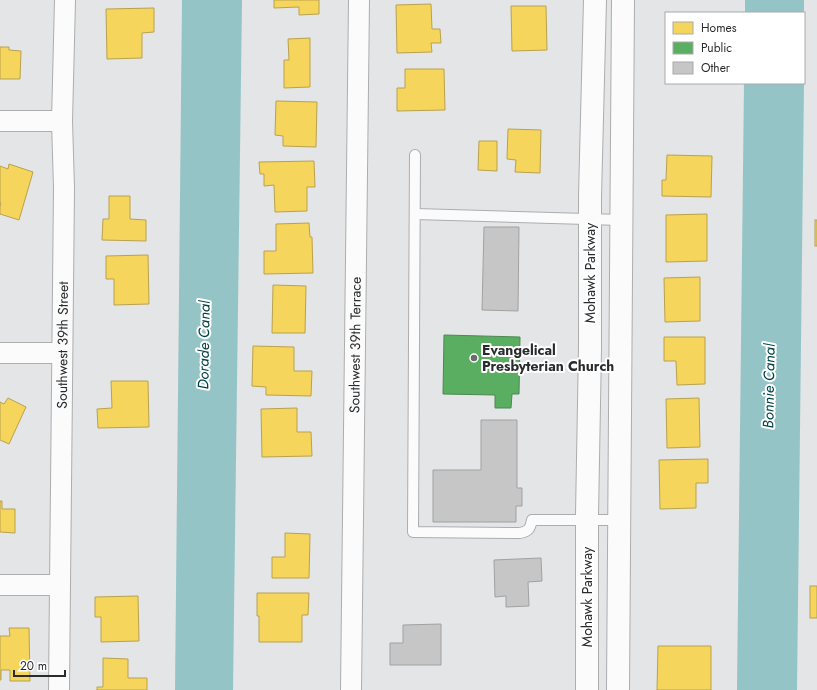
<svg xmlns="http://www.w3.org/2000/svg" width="817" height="690" font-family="Jost,sans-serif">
<rect width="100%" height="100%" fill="#e3e5e7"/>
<g fill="#95c4c6">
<polygon points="182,0 242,0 233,690 175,690"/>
<polygon points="745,0 804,0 804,56 804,13 745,13"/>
<polygon points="744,83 804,83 797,690 737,690"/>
</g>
<g fill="#f6d55c" stroke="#b9a24e">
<polygon points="274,0 319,0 319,14 299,15 299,7 274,8"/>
<polygon points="431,4 432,29 440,29 441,43 431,43 432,52 397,53 396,5"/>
<polygon points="511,6 546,6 547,50 512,51"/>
<polygon points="154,8 154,32 142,33 142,58 107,59 106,9"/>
<polygon points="310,38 310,87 284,88 284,60 289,60 288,39"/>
<polygon points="0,47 9,47 9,50 21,51 20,79 0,79"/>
<polygon points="405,69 444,69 445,110 397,111 397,88 405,88"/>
<polygon points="276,101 317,102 316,147 283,146 283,136 275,135"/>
<polygon points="508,129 541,130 540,173 515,172 516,160 507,159"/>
<polygon points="479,141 497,141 497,171 478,170"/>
<polygon points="667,155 712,156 711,197 662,196 662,180 666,180"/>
<polygon points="314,161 315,187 307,187 307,211 275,212 274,185 264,186 264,174 260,174 259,162"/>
<polygon points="9,164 33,172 19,220 0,214 0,207 1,203 0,203 0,166 8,169"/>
<polygon points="109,196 130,196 130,219 146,220 146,241 102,240 103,219 109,219"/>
<polygon points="707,214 707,261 666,262 666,215"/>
<rect x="815" y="220" width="2" height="26"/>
<polygon points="309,223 310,237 312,237 313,273 264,274 264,251 276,251 276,224"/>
<polygon points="148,255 149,304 114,305 114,279 106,279 106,256"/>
<polygon points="700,277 700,321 665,322 664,278"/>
<polygon points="273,285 306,286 305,333 272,333"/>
<polygon points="664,337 705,337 705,384 677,385 676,361 664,361"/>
<polygon points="253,346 294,347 294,371 312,371 311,396 266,395 266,387 252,386"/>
<polygon points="111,381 148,381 149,427 98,428 97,409 112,408"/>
<polygon points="8,398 26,407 9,444 0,440 0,402 4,404"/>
<polygon points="699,398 700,447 667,448 666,399"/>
<polygon points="297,408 297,432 311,432 312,456 262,457 261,409"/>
<polygon points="708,459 708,483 696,483 696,508 660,509 659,460"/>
<polygon points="0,501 2,501 2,509 15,509 15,533 0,532"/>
<polygon points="285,533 310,534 309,578 272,578 272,557 285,557"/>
<rect x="810" y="586" width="7" height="32"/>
<polygon points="257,593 309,593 308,615 302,615 302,642 259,642 259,616 257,616"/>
<polygon points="138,596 139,641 101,642 101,617 95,617 95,597"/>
<polygon points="9,628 29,628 30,681 10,681 10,670 1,670 1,680 0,680 0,636 10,636"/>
<polygon points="658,646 711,646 711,690 657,690"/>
<polygon points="103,658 128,659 128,678 147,678 147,690 97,690 97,687 103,687"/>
</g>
<polygon fill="#5aae61" stroke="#4c8751" points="444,335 520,337 519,394 512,394 511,408 495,408 495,395 443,394"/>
<g fill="#c6c6c7" stroke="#a1a1a2">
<polygon points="484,227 519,227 518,311 482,310"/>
<polygon points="481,420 517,420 517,488 522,488 522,506 516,506 516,522 433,522 433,470 481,470"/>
<polygon points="541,558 542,581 528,582 529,606 506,607 506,596 495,597 494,560"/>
<polygon points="441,624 441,665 390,665 390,643 403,643 403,625"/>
</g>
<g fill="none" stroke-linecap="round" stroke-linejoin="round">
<g stroke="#acadaf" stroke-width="12">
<g id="lane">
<path d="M415 155 413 532 520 533C529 531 530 529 532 520H619"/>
<polyline points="415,214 622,220"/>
</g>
</g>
<g stroke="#acadaf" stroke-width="22">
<g id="street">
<polyline points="0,121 62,121"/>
<polyline points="0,353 62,353"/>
<polyline points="0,585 60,585"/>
<path id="s1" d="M59 690 60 585 64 188 62 121 65 0"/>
<path id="s2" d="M351 690 359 0"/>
</g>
</g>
<g stroke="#acadaf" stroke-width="24">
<g id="secondary">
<polyline points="587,690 587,515 590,348 590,196 595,0"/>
<polyline points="618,690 623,0"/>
</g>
</g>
<use href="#lane" stroke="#fbfbfb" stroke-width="10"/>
<use href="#street" stroke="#fbfbfb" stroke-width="20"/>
<use href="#secondary" stroke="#fbfbfb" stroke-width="22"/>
</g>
<circle fill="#6b6c6d" stroke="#fff" stroke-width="1.5" cx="474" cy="358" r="4"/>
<g text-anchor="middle" stroke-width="4" stroke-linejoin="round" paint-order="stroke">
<g font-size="14" fill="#2a2b2c" stroke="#fff">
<text transform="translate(590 273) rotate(-90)" y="5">Mohawk Parkway</text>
<text dy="5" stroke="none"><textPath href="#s1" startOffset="345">Southwest 39th Street</textPath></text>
<text dy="5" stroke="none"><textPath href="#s2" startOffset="345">Southwest 39th Terrace</textPath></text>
<text transform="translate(587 597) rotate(-90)" y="5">Mohawk Parkway</text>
</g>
<g font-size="14" font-weight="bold" fill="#2a2b2c" stroke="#fff" text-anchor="start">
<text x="482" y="355">Evangelical<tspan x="482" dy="16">Presbyterian Church</tspan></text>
</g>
<g font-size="15" font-style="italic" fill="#004143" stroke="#fff">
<text transform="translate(204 345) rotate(-89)" y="5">Dorade Canal</text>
<text transform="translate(769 386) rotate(-89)" y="5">Bonnie Canal</text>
</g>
</g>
<rect x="665" y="12" width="140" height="72" fill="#ffffff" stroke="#aaaaab"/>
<rect x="673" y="22" width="20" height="12" fill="#f6d55c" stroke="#aaaaab"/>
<text x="701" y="32" font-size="12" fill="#2a2b2c">Homes</text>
<rect x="673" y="42" width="20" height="12" fill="#5aae61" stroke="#aaaaab"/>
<text x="701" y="52" font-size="12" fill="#2a2b2c">Public</text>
<rect x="673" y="62" width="20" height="12" fill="#c6c6c7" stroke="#aaaaab"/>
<text x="701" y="72" font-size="12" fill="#2a2b2c">Other</text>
<path d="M14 670v6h51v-6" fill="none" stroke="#2a2b2c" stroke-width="2"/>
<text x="20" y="670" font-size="12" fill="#2a2b2c" stroke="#ffffff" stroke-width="3" paint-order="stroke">20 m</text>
</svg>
